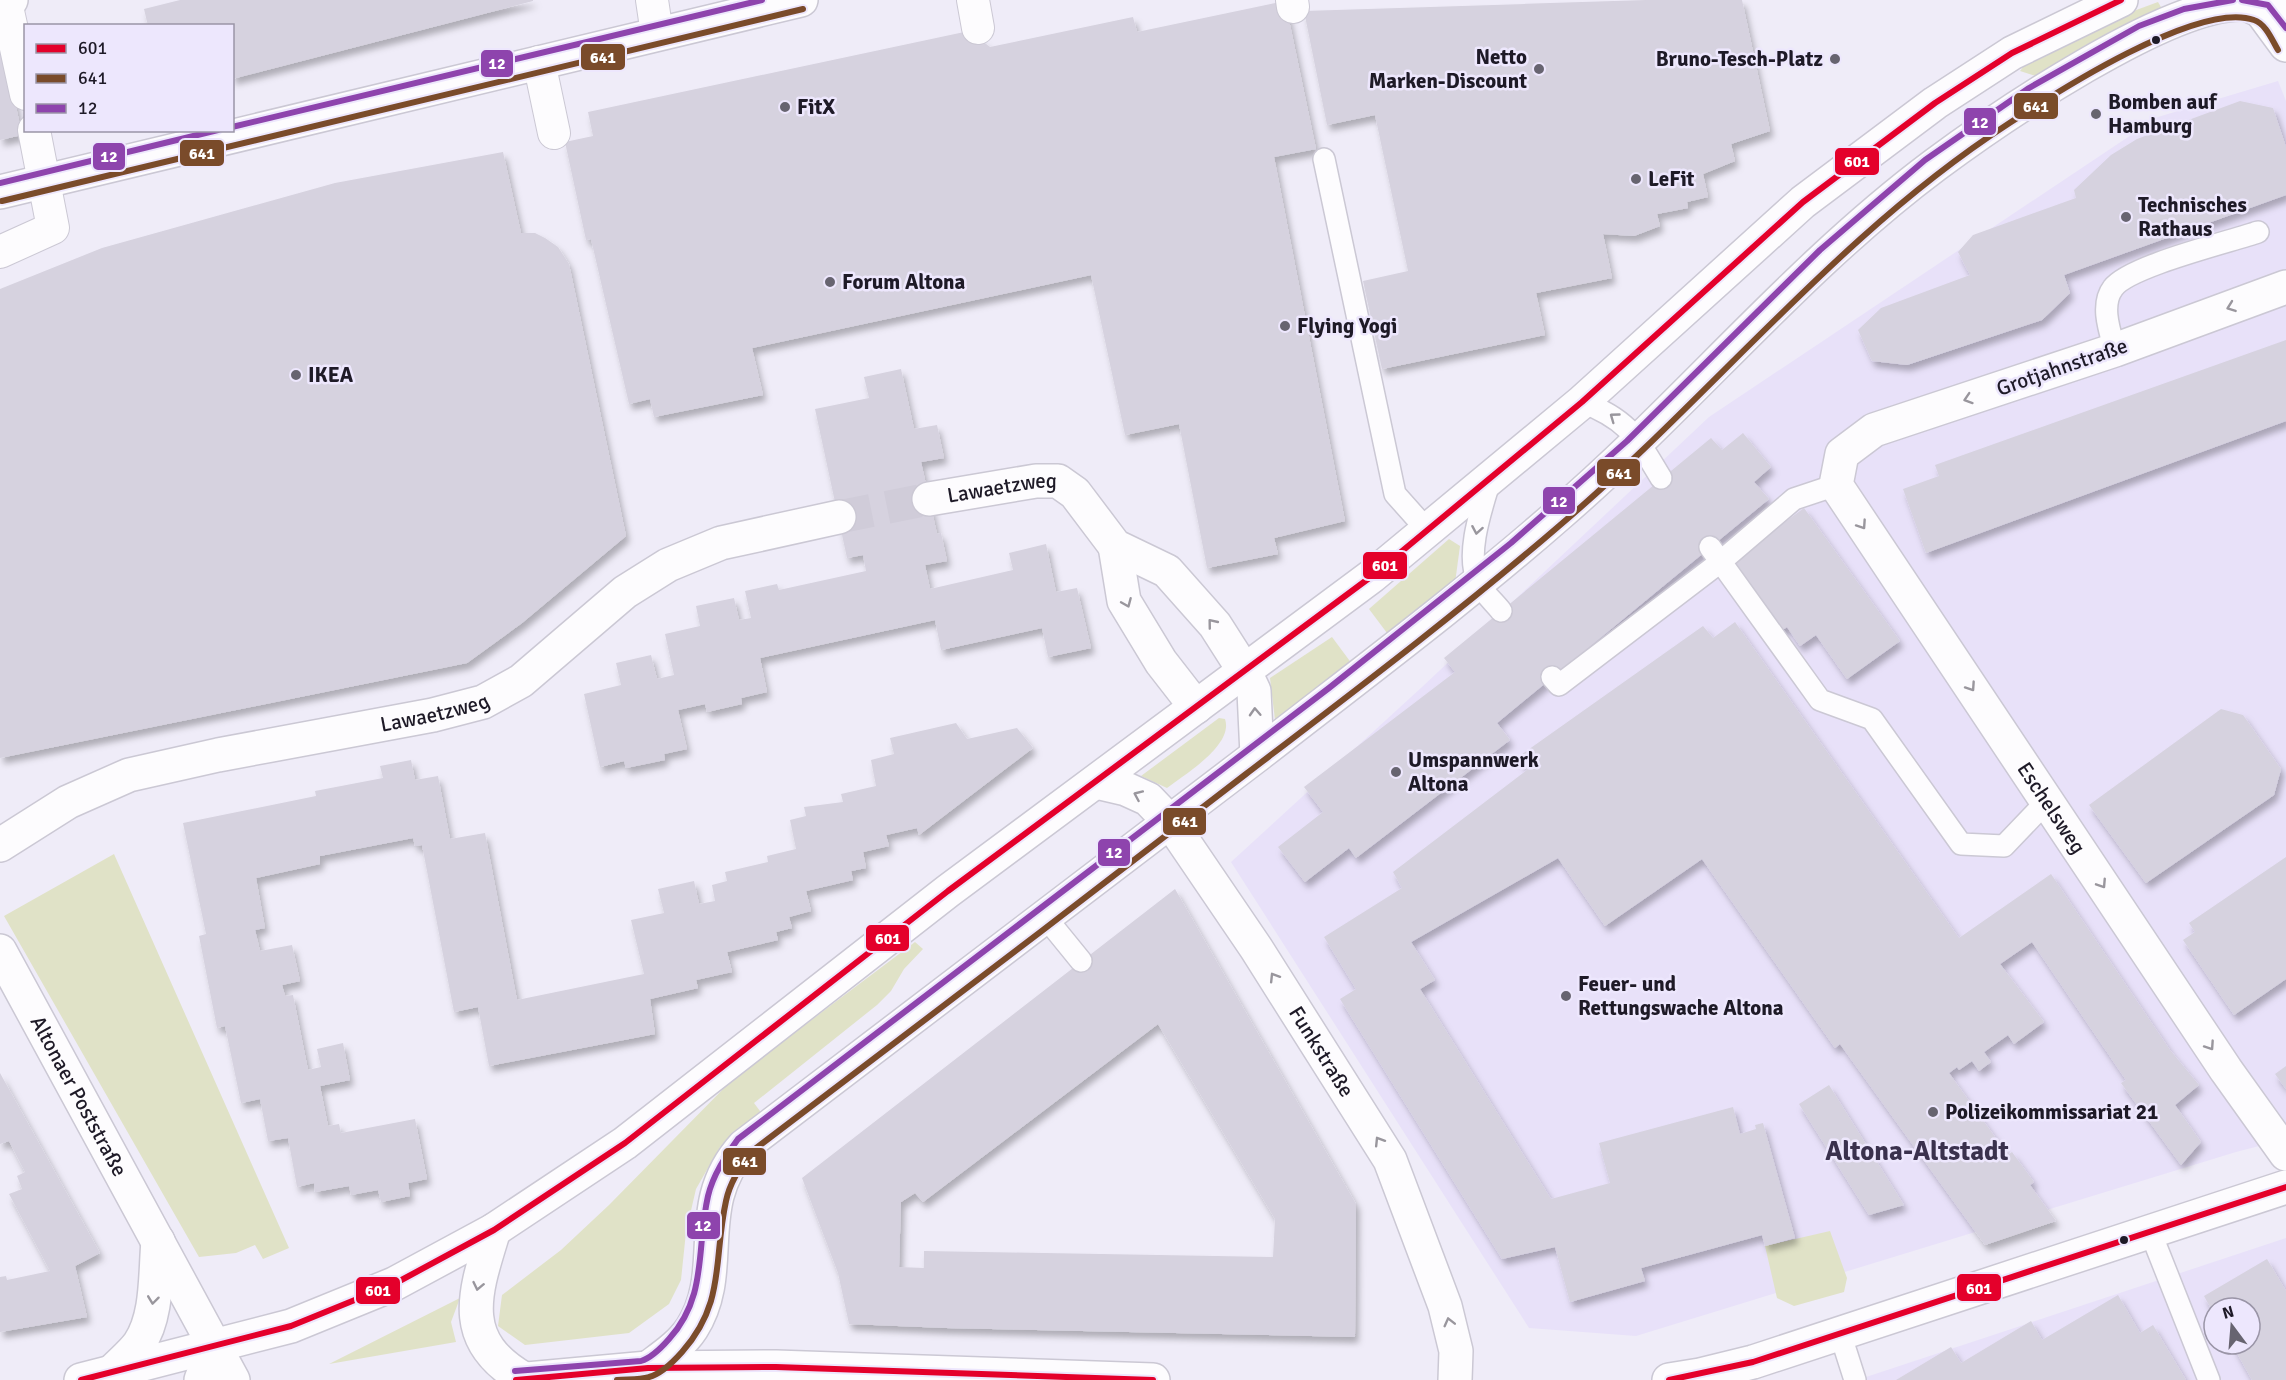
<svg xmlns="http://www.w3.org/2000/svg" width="2286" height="1380" font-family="Signika,sans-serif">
<defs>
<filter id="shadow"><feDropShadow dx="3.5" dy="6" stdDeviation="3" flood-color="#0004"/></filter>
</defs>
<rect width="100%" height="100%" fill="#efecf8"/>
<g fill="#e8e1f9" fill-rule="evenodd">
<polygon points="2278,81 2286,101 2286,1139 2236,1152 1636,1336 1529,1328 1231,862 1422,687 1709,417 2158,117"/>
<path d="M2286 1238V1380H1857ZM2214 1308H2250V1344H2214Z"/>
</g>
<g fill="#e0e2c7">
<polygon points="2158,2 2165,14 2039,77 2020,71 2028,61 2120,16"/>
<polygon points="1449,539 1460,546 1455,583 1393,641 1369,609"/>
<polygon points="1332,637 1355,668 1287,718 1275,720 1270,678"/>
<path d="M1219 718 1225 719C1234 745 1184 775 1167 788L1141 776Z"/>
<polygon points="114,854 289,1248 263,1259 255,1245 236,1253 199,1257 4,916"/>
<polygon points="915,942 923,949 904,969 891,991 877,1005 754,1103 763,1115 720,1147 696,1189 686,1232 681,1280 669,1304 629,1333 525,1345 498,1326 502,1295 561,1250 609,1205 733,1079"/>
<polygon points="1830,1231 1847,1278 1844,1292 1794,1306 1777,1298 1765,1246"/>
<polygon points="460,1298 451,1322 456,1342 329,1364"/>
</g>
<g fill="#d6d2df" fill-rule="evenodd" filter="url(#shadow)">
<polygon points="180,0 533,0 533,1 232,79 232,26 148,26 144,9"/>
<polygon points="1646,0 1742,0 1770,131 1731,144 1735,161 1703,174 1708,197 1687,202 1688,208 1657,214 1660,226 1634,236 1603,234 1612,278 1536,293 1545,335 1382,369 1363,281 1408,271 1375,115 1327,125 1304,11"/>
<polygon points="1285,1 1316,149 1274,157 1345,521 1274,538 1278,554 1207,568 1179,424 1125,435 1091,275 752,348 763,395 654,417 650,399 629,404 591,239 586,240 565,142 593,136 588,112 969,31 990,47 1133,17 1137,32"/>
<polygon points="4,50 22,135 0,140 0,51"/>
<polygon points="2240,101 2273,108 2286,147 2286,195 2064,275 2070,293 2042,320 1907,365 1872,361 1858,330 1881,308 1970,275 1958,252 1973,235 2076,198 2074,190 2111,155 2137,139"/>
<polygon points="503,152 521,233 535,233 545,238 558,247 569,264 626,536 522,623 467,663 0,758 0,289 102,248 188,224 335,183"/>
<polygon points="2286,340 2286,421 1926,553 1903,489 1939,476 1935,465"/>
<polygon points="901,369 914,429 937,425 944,458 921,462 937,534 941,533 947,561 925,565 930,589 1013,570 1009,553 1046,544 1056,592 1077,588 1091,648 1048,657 1042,628 941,650 935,620 760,658 767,692 741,698 742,704 707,712 705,704 678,710 687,749 664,754 665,760 626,768 624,761 600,767 584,694 621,685 616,663 651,655 657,679 674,675 665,634 700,626 696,606 734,598 739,620 751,618 745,591 777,584 779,590 866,571 863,555 847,558 815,409 869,398 864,377"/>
<polygon points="1743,433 1771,467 1754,482 1769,499 1497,723 1510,740 1356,858 1349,848 1305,882 1278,847 1323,812 1304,787 1455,672 1444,658 1711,438 1722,450"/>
<polygon points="1804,508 1900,641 1847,679 1816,635 1800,646 1787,627 1778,633 1728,564"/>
<polygon points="1735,622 1959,938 2051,874 2170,1050 2199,1085 2175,1105 2201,1142 2181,1165 2121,1083 2126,1080 2032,942 2000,964 2044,1022 2014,1044 2008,1035 1984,1052 1991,1062 1979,1071 1972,1061 1959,1070 1957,1067 1949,1073 2008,1155 2012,1152 2034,1182 2030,1185 2056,1221 1985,1245 1840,1044 1835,1048 1702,859 1605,926 1558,858 1411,942 1435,980 1420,989 1551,1199 1610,1183 1599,1143 1733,1107 1740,1134 1756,1129 1755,1125 1763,1123 1795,1238 1765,1246 1762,1235 1641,1268 1645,1281 1570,1302 1555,1247 1502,1259 1340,999 1356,989 1324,937 1402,888 1393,872 1527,770 1518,757 1703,626 1713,638"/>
<polygon points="2221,709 2243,715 2281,769 2274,795 2146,883 2089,805"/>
<polygon points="956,723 967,739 1017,728 1033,748 919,835 917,828 886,835 889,846 863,852 866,868 851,871 853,880 806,891 811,911 789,917 792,928 776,932 778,940 727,952 732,972 696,980 698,988 650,999 655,1034 489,1066 478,1007 454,1012 422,845 415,846 413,838 320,856 320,864 256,878 265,928 255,930 260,951 292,945 300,981 282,985 285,996 293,995 308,1070 321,1067 317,1049 343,1043 350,1080 320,1086 328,1126 339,1124 341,1133 415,1119 427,1179 408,1183 410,1196 381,1202 378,1190 351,1195 349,1186 315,1192 314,1183 297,1187 288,1138 268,1141 260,1099 241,1103 225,1026 217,1028 199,936 206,934 183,823 316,796 315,791 383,778 380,766 411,760 415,780 438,776 450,839 485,833 517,1000 644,974 631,920 664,913 658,889 694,881 699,904 715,901 712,885 727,881 725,872 768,862 767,856 796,849 790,820 806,816 804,807 843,802 841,794 876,786 871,760 894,754 890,738"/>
<polygon points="2286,857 2286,979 2234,1015 2183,940 2195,932 2189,923"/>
<path d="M1175 889 1356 1204 1355 1337 946 1328 849 1324 838 1273 802 1178ZM1158 1024 1275 1219 1273 1257 924 1251V1268L899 1267 901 1202 915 1193 923 1202Z"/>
<polygon points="2286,1066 2286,1089 2275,1074"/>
<polygon points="0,1073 100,1253 75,1266 87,1317 0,1332 0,1277 6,1276 7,1280 50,1271 9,1194 22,1189 17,1176 25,1172 9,1141 0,1144"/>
<polygon points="1829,1085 1904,1205 1869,1215 1799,1104"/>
<polygon points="2267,1259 2286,1291 2286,1380 2252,1380 2232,1344 2250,1344 2250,1308 2214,1308 2214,1314 2204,1296"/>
<polygon points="2118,1295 2140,1333 2153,1325 2186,1380 1896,1380 1951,1347 1961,1363 2031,1321 2042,1340"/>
</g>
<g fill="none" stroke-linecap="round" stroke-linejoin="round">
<polyline stroke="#d0ccd9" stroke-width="33" stroke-dasharray="33 16" stroke-linecap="butt" points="839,517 929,499"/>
<g stroke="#cbc8d4" stroke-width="24">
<g id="service">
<polyline points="1324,159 1395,494 1428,531"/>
<path d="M2115 350C2110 332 2100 305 2113 288 2129 266 2229 242 2258 232"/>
<path d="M1582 402C1629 420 1636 437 1661 478"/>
<path d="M1490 480C1482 507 1465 554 1478 581 1482 592 1494 602 1501 611"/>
<polyline points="1710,547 1820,700 1872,719 1961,844 2004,846 2047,801"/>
<polyline points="1552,677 1559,685 1719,563 1794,499 1836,485"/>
<polyline points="1046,918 1081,961"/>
<polyline points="2150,1231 2209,1380"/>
<polyline points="1840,1333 1855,1380"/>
</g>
</g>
<g stroke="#cbc8d4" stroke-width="34">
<g id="pedestrian">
<polyline points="652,0 657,34"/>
<polyline points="973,0 978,28"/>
<polyline points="1292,0 1293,7"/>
<polyline points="6,2 26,94"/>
<polyline points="539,62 554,133"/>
<polyline points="0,252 53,228 34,130"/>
</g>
</g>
<g stroke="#cbc8d4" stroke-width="36">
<g id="minor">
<polyline points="0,2 11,0"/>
<polyline points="2261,11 2286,45"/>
<polyline points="0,192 801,0"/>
<path id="s1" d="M2286 287 2115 350 1874 430 1842 454 1836 485 2226 1070 2286 1154"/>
<path id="s2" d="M929 499 1036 481H1058L1075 493 1115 546 1167 571 1215 625 1245 672 1254 691 1257 755"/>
<polyline points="1115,546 1124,601 1161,662 1196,707"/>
<path id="s3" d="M1096 782 1126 789 1148 799 1171 823 1256 948 1390 1160 1445 1306 1456 1351 1455 1380"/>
<path id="s4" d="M0 845 68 802 129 775 218 755 433 715 483 702 521 681 625 592 668 565 721 543 839 517"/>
<path id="s5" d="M0 951 233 1380"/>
<path d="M648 1368C664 1356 681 1345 692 1328 729 1270 690 1205 744 1146 916 1016 1088 885 1260 753 1360 675 1462 599 1558 515 1688 403 1797 268 1935 165 1997 119 2170 0 2245 4"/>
<path d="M109 1375C118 1365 131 1355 139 1344 158 1316 155 1274 158 1241"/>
<polyline points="201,1380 213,1347"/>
</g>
</g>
<g stroke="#cbc8d4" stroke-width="36">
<g id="tertiary">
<polyline points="2238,0 2261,11 2286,13"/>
<path d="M494 1230C475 1292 456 1340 524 1379"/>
<polyline points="81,1380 291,1326 394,1284 494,1230 625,1143 948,891 1372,576 1582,402 1803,202 1935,103 2012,53 2121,0"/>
<polyline points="516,1380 648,1368 776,1367 1153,1380"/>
<polyline points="1669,1380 1700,1375 1753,1362 2286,1187"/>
</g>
</g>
<use href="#service" stroke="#fdfcfe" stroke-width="21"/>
<use href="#pedestrian" stroke="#fdfcfe" stroke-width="32"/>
<use href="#minor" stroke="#fdfcfe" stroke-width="33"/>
<use href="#tertiary" stroke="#fdfcfe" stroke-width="33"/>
<g stroke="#ede7fd" stroke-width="10">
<g id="bus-1">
<polyline points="81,1380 291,1326 394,1284 494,1230 625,1143 948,891 1372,576 1582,402 1803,202 1935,103 2012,53 2121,0"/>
<polyline points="516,1380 648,1368 776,1367 1153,1380"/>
<polyline points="1669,1380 1753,1362 2286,1187"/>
</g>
</g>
<g stroke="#ede7fd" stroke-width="10">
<g id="bus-2">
<polyline points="2,201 803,9"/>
<path d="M617 1380C628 1379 639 1380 649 1377 661 1374 674 1361 682 1352 726 1302 713 1260 726 1201 730 1182 740 1168 751 1152 916 1027 1082 901 1246 774 1352 693 1458 613 1559 526 1713 395 1838 234 2008 124 2055 93 2199 0 2254 20 2266 24 2272 40 2278 50"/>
</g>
</g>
<g stroke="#ede7fd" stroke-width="10">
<g id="bus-3">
<polyline points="2242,0 2268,5 2286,28"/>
<polyline points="232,127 762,0"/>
<polyline points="0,183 218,130"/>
<path d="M515 1371 641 1361C651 1358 662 1347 669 1339 708 1296 696 1248 708 1196 713 1175 725 1157 738 1139L1329 688 1511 543 1627 441 1820 250 1925 160 2029 88 2139 26 2184 9 2233 0"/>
</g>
</g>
<use href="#bus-1" stroke="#e4002b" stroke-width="6"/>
<use href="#bus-2" stroke="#7a4b2a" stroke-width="6"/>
<use href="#bus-3" stroke="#8e44ad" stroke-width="6"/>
</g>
<defs><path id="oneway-chevron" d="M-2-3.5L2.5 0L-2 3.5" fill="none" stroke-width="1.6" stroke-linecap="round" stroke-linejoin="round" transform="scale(1.5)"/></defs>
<g stroke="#99969d">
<use href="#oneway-chevron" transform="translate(2231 307) rotate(160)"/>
<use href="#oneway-chevron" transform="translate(1968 399) rotate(162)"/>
<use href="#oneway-chevron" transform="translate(1614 417) rotate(-144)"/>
<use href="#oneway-chevron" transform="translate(1862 525) rotate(56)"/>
<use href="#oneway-chevron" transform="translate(1477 530) rotate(100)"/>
<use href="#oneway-chevron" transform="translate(1127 603) rotate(67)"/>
<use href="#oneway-chevron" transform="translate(1212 623) rotate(-129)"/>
<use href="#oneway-chevron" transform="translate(1971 687) rotate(56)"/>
<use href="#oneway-chevron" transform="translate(1255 712) rotate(-93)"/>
<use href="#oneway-chevron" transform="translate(1138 795) rotate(-156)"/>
<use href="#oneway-chevron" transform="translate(2102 884) rotate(57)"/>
<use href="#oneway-chevron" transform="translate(1274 977) rotate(-122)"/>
<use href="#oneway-chevron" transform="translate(2210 1046) rotate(56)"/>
<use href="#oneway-chevron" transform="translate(1379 1141) rotate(-122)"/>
<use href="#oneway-chevron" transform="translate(478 1286) rotate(102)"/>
<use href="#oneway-chevron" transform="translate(153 1300) rotate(97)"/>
<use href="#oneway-chevron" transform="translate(1449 1322) rotate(-104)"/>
</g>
<g fill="#1e1a27" stroke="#ede7fd" stroke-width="2">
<circle cx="2156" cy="40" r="5"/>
<circle cx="2124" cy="1240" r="5"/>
</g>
<g fill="#676470" stroke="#ede7fd" stroke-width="2">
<circle cx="1835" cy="59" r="6"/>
<circle cx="1539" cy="69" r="6"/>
<circle cx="785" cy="107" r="6"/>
<circle cx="2096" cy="114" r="6"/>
<circle cx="1636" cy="179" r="6"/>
<circle cx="2126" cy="217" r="6"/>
<circle cx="830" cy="282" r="6"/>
<circle cx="1285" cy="326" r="6"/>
<circle cx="296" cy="375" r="6"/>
<circle cx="1396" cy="772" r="6"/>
<circle cx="1566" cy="996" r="6"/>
<circle cx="1933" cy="1112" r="6"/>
</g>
<g text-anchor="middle" stroke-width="5" stroke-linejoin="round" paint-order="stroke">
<g font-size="21" font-weight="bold" fill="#1e1a27" stroke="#ede7fd" text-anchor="start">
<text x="1527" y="64" text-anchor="end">Netto<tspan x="1527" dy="24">Marken-Discount</tspan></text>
<text x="1823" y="66" text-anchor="end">Bruno-Tesch-Platz</text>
<text x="2108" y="109">Bomben auf<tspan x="2108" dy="24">Hamburg</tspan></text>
<text x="797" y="114">FitX</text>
<text x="1648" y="186">LeFit</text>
<text x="2138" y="212">Technisches<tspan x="2138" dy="24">Rathaus</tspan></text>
<text x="842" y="289">Forum Altona</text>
<text x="1297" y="333">Flying Yogi</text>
<text x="308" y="382">IKEA</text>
<text x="1408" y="767">Umspannwerk<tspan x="1408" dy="24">Altona</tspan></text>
<text x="1578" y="991">Feuer- und<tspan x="1578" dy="24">Rettungswache Altona</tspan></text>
<text x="1945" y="1119">Polizeikommissariat 21</text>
</g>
<g font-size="21" fill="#1e1a27" stroke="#ede7fd">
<text transform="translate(2062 367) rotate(-19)" y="7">Grotjahnstraße</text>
<text dy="7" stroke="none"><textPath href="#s2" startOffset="74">Lawaetzweg</textPath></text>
<text dy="7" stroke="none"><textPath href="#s4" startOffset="459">Lawaetzweg</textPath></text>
<text dy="7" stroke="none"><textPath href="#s1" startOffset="896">Eschelsweg</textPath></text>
<text dy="7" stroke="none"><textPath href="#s3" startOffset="362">Funkstraße</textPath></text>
<text dy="7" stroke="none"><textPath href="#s5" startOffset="165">Altonaer Poststraße</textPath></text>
</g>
<g font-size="27" font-weight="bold" fill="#3a314d" stroke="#ede7fd">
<text x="1917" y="1160">Altona-Altstadt</text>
</g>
</g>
<g stroke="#ede7fd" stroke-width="2">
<rect x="580" y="43" width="46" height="28" rx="6" fill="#7a4b2a"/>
<rect x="480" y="49" width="34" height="29" rx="6" fill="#8e44ad"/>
<rect x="2013" y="92" width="46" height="28" rx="6" fill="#7a4b2a"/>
<rect x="1963" y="107" width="34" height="29" rx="6" fill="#8e44ad"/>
<rect x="179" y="139" width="46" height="28" rx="6" fill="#7a4b2a"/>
<rect x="92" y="142" width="34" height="29" rx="6" fill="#8e44ad"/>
<rect x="1834" y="147" width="46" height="29" rx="6" fill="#e4002b"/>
<rect x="1596" y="458" width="45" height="29" rx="6" fill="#7a4b2a"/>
<rect x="1542" y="486" width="34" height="29" rx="6" fill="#8e44ad"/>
<rect x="1362" y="551" width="46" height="29" rx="6" fill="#e4002b"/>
<rect x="1162" y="807" width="45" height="29" rx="6" fill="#7a4b2a"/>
<rect x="1097" y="838" width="34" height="29" rx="6" fill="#8e44ad"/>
<rect x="865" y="924" width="45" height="28" rx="6" fill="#e4002b"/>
<rect x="722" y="1147" width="45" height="29" rx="6" fill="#7a4b2a"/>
<rect x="686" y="1211" width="35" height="29" rx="6" fill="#8e44ad"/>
<rect x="1956" y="1273" width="46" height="29" rx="6" fill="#e4002b"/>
<rect x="355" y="1276" width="46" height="29" rx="6" fill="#e4002b"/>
</g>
<g font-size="16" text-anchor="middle" font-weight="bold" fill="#fff">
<text x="603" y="63">641</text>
<text x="497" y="69">12</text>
<text x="2036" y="112">641</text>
<text x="1980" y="128">12</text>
<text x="202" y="159">641</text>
<text x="109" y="162">12</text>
<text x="1857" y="167">601</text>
<text x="1619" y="479">641</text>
<text x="1559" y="507">12</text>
<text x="1385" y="571">601</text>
<text x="1185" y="827">641</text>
<text x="1114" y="858">12</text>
<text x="888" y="944">601</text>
<text x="745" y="1167">641</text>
<text x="703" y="1231">12</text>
<text x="1979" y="1294">601</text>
<text x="378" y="1296">601</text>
</g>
<rect x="24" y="24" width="210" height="108" fill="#ede7fd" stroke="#9a95a7" stroke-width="1.5"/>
<rect x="36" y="44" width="30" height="9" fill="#e4002b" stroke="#9a95a7" stroke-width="1.5"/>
<text x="78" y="54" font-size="18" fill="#1e1a27">601</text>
<rect x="36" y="74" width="30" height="9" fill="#7a4b2a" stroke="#9a95a7" stroke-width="1.5"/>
<text x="78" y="84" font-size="18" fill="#1e1a27">641</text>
<rect x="36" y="104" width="30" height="9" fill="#8e44ad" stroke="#9a95a7" stroke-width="1.5"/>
<text x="78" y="114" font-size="18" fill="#1e1a27">12</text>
<g transform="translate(2232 1326) rotate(344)"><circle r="28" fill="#ede7fd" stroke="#9a95a7" stroke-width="1.5"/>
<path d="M0-4.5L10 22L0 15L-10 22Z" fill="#676470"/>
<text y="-9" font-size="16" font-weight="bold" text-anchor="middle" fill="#1e1a27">N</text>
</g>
</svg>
